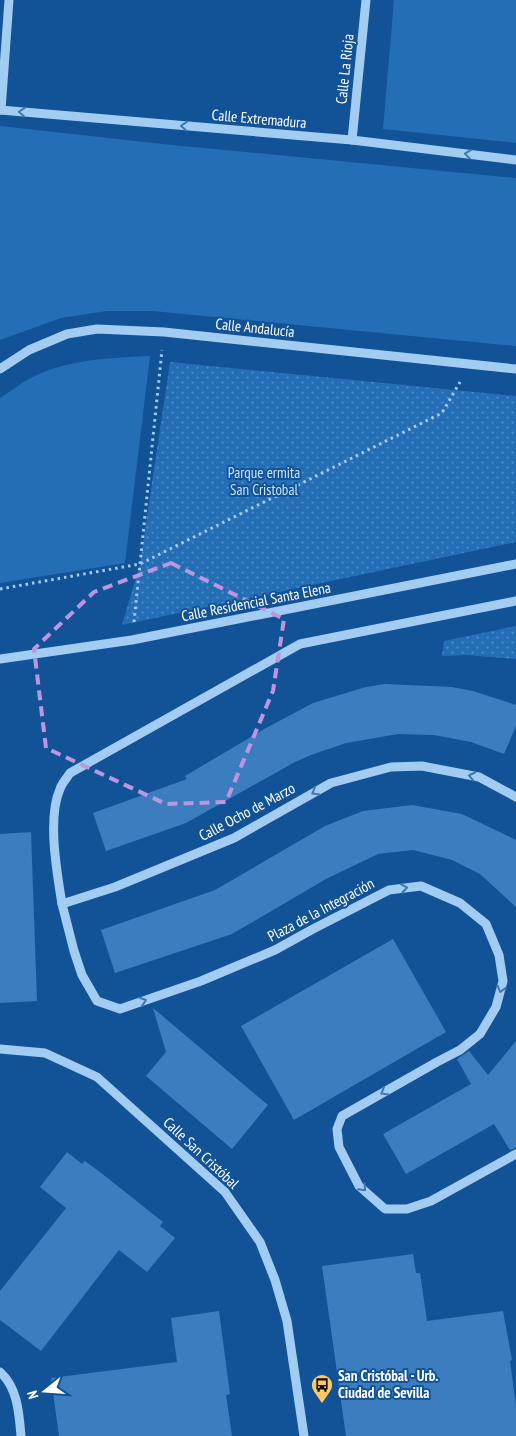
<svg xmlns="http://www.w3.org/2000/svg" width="516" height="1436" font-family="'PT Sans Narrow',sans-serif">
<defs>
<pattern id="park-dots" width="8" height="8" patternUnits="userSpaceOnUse" patternTransform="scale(1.25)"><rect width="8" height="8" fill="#246eb6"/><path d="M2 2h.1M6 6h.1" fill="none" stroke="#508bc5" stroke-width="1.8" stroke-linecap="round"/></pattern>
</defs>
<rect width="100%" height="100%" fill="#125397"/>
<g fill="#246eb6">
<polygon points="394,0 516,0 516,143 383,129"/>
<polygon points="0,126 172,145 516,178 516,346 153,311 107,311 61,318 0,340"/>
<path d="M150 356 125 563 0 583V398C10 392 19 384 29 379 67 359 108 358 150 356Z"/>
</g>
<g fill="url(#park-dots)">
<polygon points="170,362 516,396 516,542 122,625 140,564"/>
<polygon points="516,626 516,659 467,655 442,656 444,641"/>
</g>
<g fill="#3b7dbf">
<polygon points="385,684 452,687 473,691 516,705 516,726 504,754 471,742 434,735 398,734 346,743 311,755 295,762 186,823 106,851 93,813 187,779 185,776 266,728 313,703 366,687"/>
<polygon points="412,805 462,814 516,840 516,907 480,874 452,860 413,850 378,854 326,879 232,934 115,973 101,930 215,890 325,826 363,811"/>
<polygon points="31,832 37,1001 0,1003 0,834"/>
<polygon points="393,939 446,1032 294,1120 241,1026"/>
<polygon points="153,1008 268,1105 232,1149 146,1076 166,1052"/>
<polygon points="516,1041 516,1148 510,1150 494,1124 406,1174 383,1134 471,1084 457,1059 469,1051 488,1075"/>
<polygon points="67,1152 82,1164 85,1161 105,1176 163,1222 160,1226 175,1238 147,1272 119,1250 41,1351 0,1320 0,1291 66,1208 40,1187"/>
<polygon points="413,1254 416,1273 420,1273 427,1321 503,1311 512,1360 510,1361 516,1406 516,1436 346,1436 322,1266"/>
<polygon points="219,1311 230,1394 226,1395 232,1436 59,1436 51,1378 177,1362 171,1318"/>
</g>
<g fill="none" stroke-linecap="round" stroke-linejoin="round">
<g stroke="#a3ccf3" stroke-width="3" stroke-dasharray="2.5 4" stroke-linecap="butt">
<polyline points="0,589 140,564 442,413 460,382"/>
<polyline points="134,622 162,350"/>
</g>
<g stroke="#a3ccf3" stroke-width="9">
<polyline points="0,110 352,140 516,160"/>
<polyline points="1,110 9,0"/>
<polyline points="352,140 366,0"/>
<polyline points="0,369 29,350 67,334 97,329 164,332 516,369"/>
<polyline points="0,659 132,640 516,564"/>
<polyline points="516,797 479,777 422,766 391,767 331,783 234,838 115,887 62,904 74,951 82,975 97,1001 120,1009 201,981 275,950 313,929 389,890 421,886 460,903 486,924 499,955 503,981 496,1007 480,1034 460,1050 437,1062 342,1116 337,1129 339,1147 359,1186 385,1209 407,1209 431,1201 516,1154"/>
<path d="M62 904C57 873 47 818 60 789 62 783 67 778 70 773L300 644 516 601"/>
<polyline points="0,1049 45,1053 97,1077 225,1192 260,1242 275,1280 287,1321 304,1436"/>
<path d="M0 1372C18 1388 19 1414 21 1436"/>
</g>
</g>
<defs><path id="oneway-chevron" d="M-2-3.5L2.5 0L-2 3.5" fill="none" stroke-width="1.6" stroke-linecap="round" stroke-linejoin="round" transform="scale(1.25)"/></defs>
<g stroke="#3e77b3">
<use href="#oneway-chevron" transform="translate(22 112) rotate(-175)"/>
<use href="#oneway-chevron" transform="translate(184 126) rotate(-175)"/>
<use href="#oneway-chevron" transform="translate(468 154) rotate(-173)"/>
<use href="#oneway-chevron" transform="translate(472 776) rotate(-168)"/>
<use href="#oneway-chevron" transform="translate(315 792) rotate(150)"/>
<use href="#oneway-chevron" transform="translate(404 888) rotate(-9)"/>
<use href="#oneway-chevron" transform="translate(501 989) rotate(105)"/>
<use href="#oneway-chevron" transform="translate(143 1001) rotate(-19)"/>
<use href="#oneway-chevron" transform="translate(384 1092) rotate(150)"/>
<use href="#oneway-chevron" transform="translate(363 1188) rotate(47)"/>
</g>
<path fill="none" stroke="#bd96df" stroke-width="4" stroke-dasharray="10 6" stroke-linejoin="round" d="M171 563 284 619 273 691 226 802 166 804 46 748 34 649 94 592Z"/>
<defs>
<g id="bus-pin" transform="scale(1.125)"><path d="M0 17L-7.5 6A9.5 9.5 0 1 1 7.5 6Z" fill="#ffca65" stroke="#125397"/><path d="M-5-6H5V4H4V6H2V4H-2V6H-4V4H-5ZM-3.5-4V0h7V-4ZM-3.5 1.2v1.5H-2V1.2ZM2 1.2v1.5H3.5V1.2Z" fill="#111"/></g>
</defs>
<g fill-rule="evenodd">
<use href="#bus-pin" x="322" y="1385"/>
</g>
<g text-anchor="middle" stroke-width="4" stroke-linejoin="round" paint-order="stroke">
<g font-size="15" fill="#fff" stroke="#125397">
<text transform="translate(345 69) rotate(-84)" y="5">Calle La Rioja</text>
<text transform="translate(259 119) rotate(5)" y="5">Calle Extremadura</text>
<text transform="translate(255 328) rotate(6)" y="5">Calle Andalucía</text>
<text transform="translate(256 602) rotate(-11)" y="5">Calle Residencial Santa Elena</text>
<text transform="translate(247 812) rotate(-28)" y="5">Calle Ocho de Marzo</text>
<text transform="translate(321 910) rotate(-28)" y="5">Plaza de la Integración</text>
<text transform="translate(201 1153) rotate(43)" y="5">Calle San Cristóbal</text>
</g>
<g font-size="15" fill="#cae4fd" stroke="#125397">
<text x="264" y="478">Parque ermita<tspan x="264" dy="17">San Cristobal</tspan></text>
</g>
<g font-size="15" font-weight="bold" fill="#fff" stroke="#125397" text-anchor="start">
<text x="338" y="1381">San Cristóbal - Urb.<tspan x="338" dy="17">Ciudad de Sevilla</tspan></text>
</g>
</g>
<g transform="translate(45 1391) rotate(253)" stroke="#125397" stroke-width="4" paint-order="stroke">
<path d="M0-4L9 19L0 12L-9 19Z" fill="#ffffff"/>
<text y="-8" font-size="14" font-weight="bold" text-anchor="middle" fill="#ffffff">N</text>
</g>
</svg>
